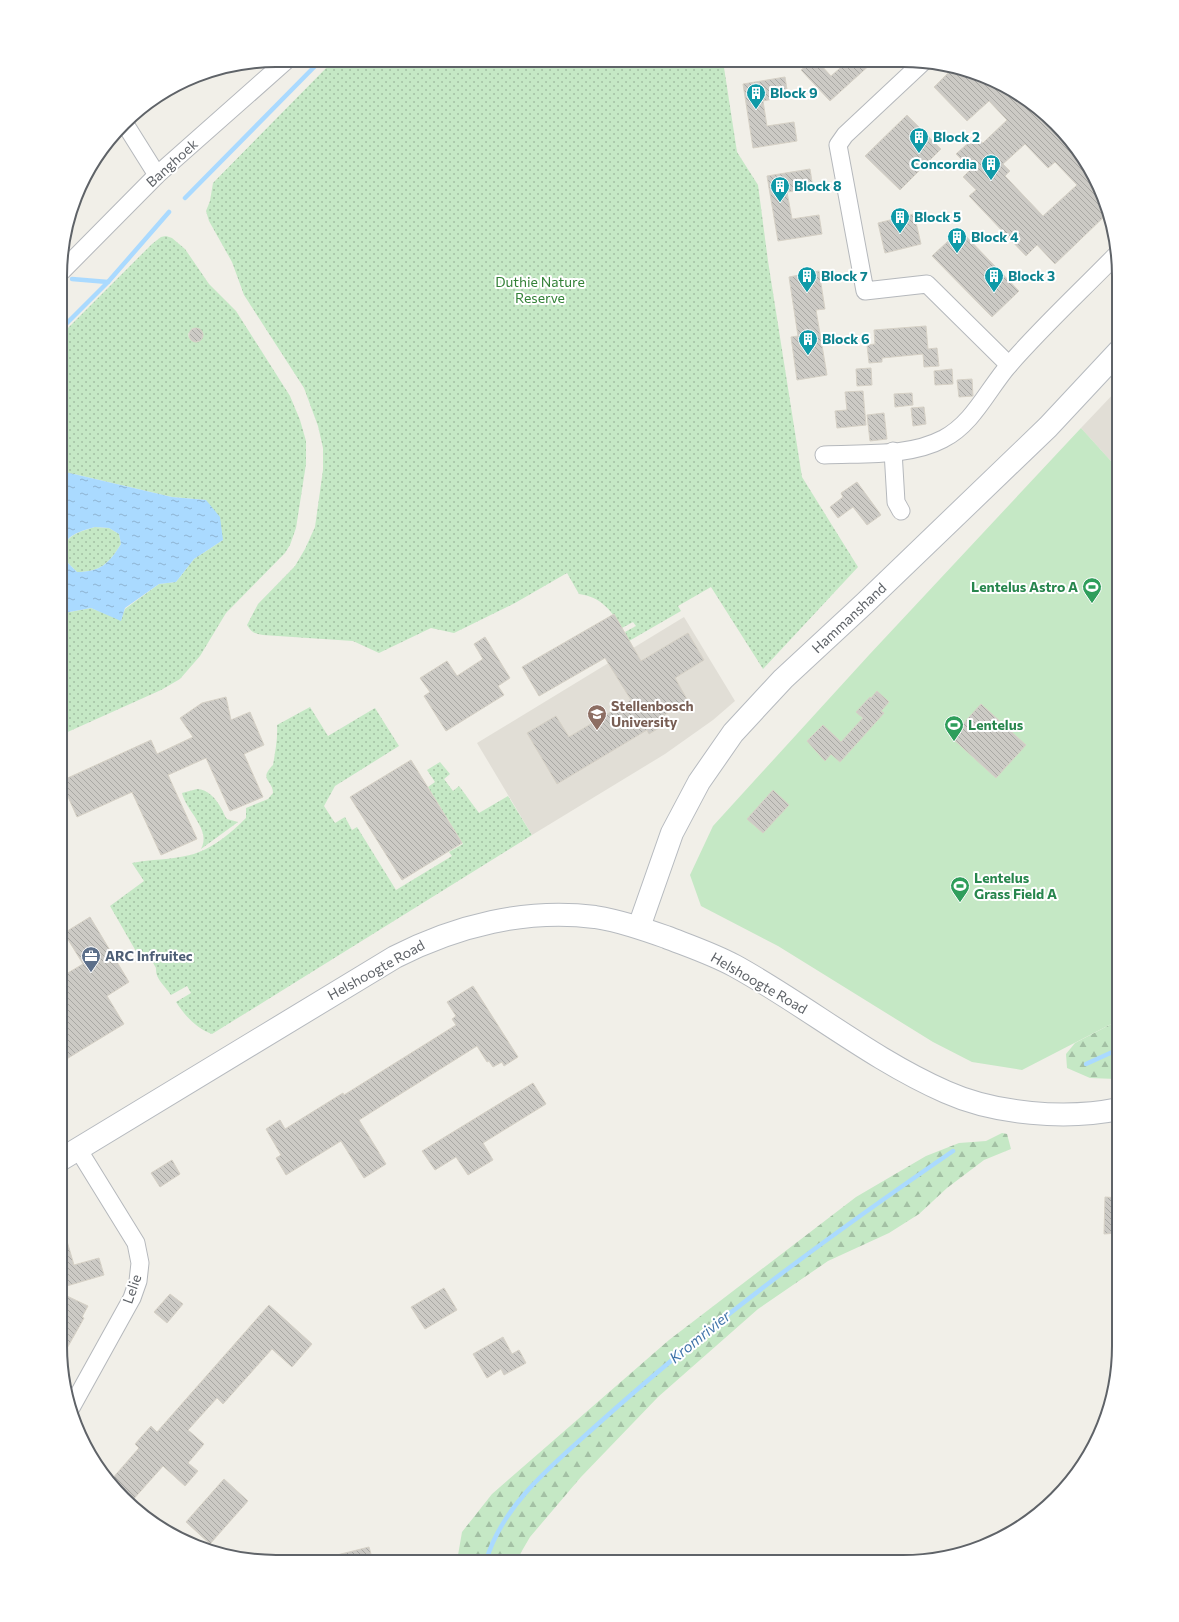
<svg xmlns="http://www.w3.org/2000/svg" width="1179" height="1622" font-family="Commissioner,sans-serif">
<defs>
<pattern id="grass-dots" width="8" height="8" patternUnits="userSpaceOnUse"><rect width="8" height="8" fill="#c5e8c5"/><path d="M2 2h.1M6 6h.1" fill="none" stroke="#a3c0a4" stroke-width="1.8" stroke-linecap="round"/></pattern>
<pattern id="forest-firs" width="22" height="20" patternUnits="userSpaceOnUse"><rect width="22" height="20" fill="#c5e8c5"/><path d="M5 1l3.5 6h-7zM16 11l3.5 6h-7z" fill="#a3c0a4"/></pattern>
<pattern id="water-ripples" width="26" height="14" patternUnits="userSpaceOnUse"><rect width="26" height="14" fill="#aadaff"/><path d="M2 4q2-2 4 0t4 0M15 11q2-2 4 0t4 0" fill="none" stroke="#8eb4d2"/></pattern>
<pattern id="building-back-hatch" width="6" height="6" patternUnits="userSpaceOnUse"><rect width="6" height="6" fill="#cccac5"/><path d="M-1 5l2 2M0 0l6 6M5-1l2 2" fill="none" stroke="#a9a8a4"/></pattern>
</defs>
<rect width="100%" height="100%" fill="#f1efe8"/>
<g fill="#e1ded6">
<polygon points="1119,388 1119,470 1081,428"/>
<polygon points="684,617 735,701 713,720 665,754 532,835 477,743"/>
</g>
<g fill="url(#grass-dots)" fill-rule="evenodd">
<path d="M334 60 723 61 737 152 758 185 768 261 802 477 858 567 763 669 711 587 678 606 681 611 629 641 625 632 636 626 633 622 622 628C611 610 601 597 579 594L567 573 515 603 454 633 431 628 379 653 353 641 263 635C255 634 251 632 247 625L258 604 295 566 305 549 315 527 323 470V448L318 426 304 388 244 295 232 262 209 221 206 211 210 201 213 183Z"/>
<path d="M166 236 172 238 185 249 209 284 236 311 290 396 300 420 306 441V464L296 528 290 545 285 553 226 613 200 656 180 679 161 690 61 735V610L64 613 91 608 121 620 125 609 159 584 176 582 194 559 223 540 206 500 172 497 61 471 62 334 152 244 161 237ZM193 328H197L202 332 203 336 198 342H195L189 338 188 334Z"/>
<path d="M95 527 109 528 119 534 121 544C109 563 101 572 77 572L63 558C63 536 75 533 95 527Z"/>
<path d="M310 707 328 736 375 708 399 746 335 786 324 806 335 823 345 817 352 830 357 827 396 890 452 856 449 852 463 844 428 787 435 782 427 770 440 762 450 774 444 779 453 791 459 786 479 813 508 796 532 835 212 1034C196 1028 185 1016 176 1002L191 993 187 986 171 995C165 986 155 979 156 968L149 956 141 960 110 906 144 881 132 863C151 859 171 860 190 855 211 850 231 833 246 818V808L268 799 273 793C273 780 258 780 273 765 275 752 278 739 277 725Z"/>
<path d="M197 789C208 789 216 799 221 808 224 812 224 816 227 819L238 822 201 849C212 830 186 811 182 793Z"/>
</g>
<g fill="url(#forest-firs)">
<polygon points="1119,1020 1119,1077 1116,1079 1090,1078 1067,1068 1066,1054 1075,1043"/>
<polygon points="1002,1133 1007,1134 1011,1149 984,1160 947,1188 919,1214 889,1233 828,1261 758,1309 658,1397 581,1477 530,1537 516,1561 457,1561 462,1532 492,1494 669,1340 856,1197 926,1156 959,1143 986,1141"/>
</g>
<polygon fill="#c5e8c5" points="1081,428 1119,470 1119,1020 1022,1070 972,1062 933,1042 778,946 701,906 690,875 713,826 869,655"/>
<path fill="url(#water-ripples)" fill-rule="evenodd" d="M61 471 172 497 206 500 220 517 223 540 194 559 176 582 159 584 125 608 121 621 91 608 64 613 61 610ZM95 527 109 528 119 534 121 544C109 563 101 572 77 572L63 558C62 536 75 533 95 527Z"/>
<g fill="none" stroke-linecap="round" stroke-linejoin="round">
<g stroke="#aadaff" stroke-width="4.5">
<polyline points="185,198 321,60"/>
<polyline points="72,279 108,282"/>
<polyline points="62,328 108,282 169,212"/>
<polyline points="1086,1064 1119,1049"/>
<path d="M486 1561C503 1503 555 1463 598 1424 710 1323 829 1236 953 1151"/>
</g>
</g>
<g fill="url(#building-back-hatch)" stroke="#d6d1c6" fill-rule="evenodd">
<polygon points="811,62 818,62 831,76 847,62 873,62 830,101 801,70"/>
<path d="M953 68 985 76 1034 104 1074 144 1097 181 1108 213 1055 264 1037 245 1026 256 969 196 976 190 963 177 971 169 956 154 976 136 983 143 1007 120 989 101 967 121 934 87ZM1025 144 1048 168 1055 162 1077 185 1043 216 1005 176 1010 171 1003 164Z"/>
<polygon points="785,77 788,96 763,101 767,126 794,122 797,141 753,148 743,84"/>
<polygon points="907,115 941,149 900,190 865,156"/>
<polygon points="810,169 813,188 787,192 792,219 819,215 822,234 778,241 767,176"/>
<polygon points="914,214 921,244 885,253 878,223"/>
<polygon points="960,230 1019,291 992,317 932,256"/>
<polygon points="819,271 825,309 816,310 827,375 797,380 791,337 798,336 789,277"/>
<polygon points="926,326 928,349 937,348 939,366 924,367 923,354 882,358 882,362 869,363 867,345 875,344 874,330"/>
<circle cx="196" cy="335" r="7"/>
<polygon points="871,368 872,385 857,386 856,369"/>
<polygon points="952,369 953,384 935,385 934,371"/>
<polygon points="972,379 973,396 959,397 957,380"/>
<polygon points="863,391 866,425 837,428 835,411 847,410 845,392"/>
<polygon points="912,393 913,405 895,407 894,394"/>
<polygon points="924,407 926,424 913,426 911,408"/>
<polygon points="884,413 887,439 870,441 867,415"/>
<polygon points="857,482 881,515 867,525 853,507 838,518 830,507 843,497 841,493"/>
<polygon points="614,614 641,661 688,633 704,660 675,678 688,701 664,715 669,722 649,734 647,730 557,784 527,733 556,716 569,737 631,700 605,658 539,696 522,667"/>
<polygon points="485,637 510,678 498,686 504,695 446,731 424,696 430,692 420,678 447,661 457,676 483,659 474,644"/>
<polygon points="877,691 889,702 881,711 884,713 840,762 831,754 825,761 807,741 823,725 841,742 863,718 856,712 870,697 871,698"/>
<polygon points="226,697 231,720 250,712 264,745 244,754 263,797 230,811 206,758 168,775 197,839 161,855 132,792 77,817 61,781 151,740 157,754 193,737 180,718 202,703"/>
<polygon points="981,704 1026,745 996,778 951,737"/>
<polygon points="411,760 462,843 402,880 350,797"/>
<polygon points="773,790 789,805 763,833 747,819"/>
<polygon points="90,917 129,982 107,996 124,1024 60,1063 61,977 83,964 64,933"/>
<polygon points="473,986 518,1057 504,1066 502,1062 493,1067 489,1061 487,1062 477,1046 359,1120 386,1164 364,1178 341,1141 286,1175 276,1158 281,1155 266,1129 280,1120 285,1129 343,1093 344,1095 456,1025 452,1019 456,1016 447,1002"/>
<polygon points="533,1083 546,1104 483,1143 493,1160 468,1175 456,1157 435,1170 422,1151"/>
<polygon points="172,1160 180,1174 160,1187 151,1173"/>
<polygon points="1105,1197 1119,1198 1117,1233 1104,1234"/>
<polygon points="60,1231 64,1231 74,1265 99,1258 104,1275 60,1288"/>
<polygon points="444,1288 457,1310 425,1329 411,1307"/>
<polygon points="170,1294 183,1304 167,1323 154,1312"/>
<polygon points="67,1296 88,1306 82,1317 84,1318 61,1359 60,1310"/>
<polygon points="269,1305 312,1344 292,1367 272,1349 223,1404 217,1398 188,1430 204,1444 188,1463 198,1471 185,1486 163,1466 131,1502 114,1487 116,1485 111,1480 139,1448 135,1444 151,1426 157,1432"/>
<polygon points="503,1337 512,1354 519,1350 526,1363 504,1375 501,1369 487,1378 473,1354"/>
<polygon points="224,1479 248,1501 210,1544 186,1522"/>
<polygon points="369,1547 373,1561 334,1560 333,1556"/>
</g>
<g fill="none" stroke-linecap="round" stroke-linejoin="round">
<g stroke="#b5b8bc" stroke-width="19">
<g id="street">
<polyline points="923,62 845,135 838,145 865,291 927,284 1009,365"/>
<polyline points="125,124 157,175"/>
<polyline points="62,271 157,175 287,60"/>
<polyline points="893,451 896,502 901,511"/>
<path d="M824 455C862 453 909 457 943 439 973 424 988 389 1009 365 1043 326 1081 291 1117 254"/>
<polyline points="71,1408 132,1298 138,1281 140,1263 136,1243 78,1149"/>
</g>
</g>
<g stroke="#b6babf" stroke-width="24">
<g id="secondary">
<polyline points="639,927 672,833 699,782 733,733 783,679 865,603 1048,427 1119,351"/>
<path d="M60 1160 395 957C456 926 526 908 595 917 620 921 643 929 666 937 689 946 713 954 735 966 806 1005 871 1059 946 1092 995 1114 1066 1120 1119 1109"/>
</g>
</g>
<use href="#street" stroke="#fff" stroke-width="17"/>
<use href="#secondary" stroke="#fff" stroke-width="22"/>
</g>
<defs>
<g id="building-pin" transform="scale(1)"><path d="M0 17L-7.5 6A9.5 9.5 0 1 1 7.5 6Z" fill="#0f9aa8" stroke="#fff"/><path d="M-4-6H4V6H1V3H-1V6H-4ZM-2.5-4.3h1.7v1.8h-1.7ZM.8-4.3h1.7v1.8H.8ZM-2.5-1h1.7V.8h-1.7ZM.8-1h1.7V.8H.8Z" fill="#fff"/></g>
<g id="stadium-pin" transform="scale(1)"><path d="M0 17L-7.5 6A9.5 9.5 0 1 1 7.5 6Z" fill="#2e9e5b" stroke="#fff"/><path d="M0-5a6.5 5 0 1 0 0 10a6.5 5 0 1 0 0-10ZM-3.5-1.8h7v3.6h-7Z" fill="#fff"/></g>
<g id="university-pin" transform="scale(1)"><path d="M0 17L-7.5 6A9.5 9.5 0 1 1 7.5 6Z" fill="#8d6e63" stroke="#fff"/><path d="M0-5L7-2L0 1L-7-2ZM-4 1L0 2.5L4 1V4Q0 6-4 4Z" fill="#fff"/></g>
<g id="office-pin" transform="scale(1)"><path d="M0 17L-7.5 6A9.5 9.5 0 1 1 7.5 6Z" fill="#5c6f8a" stroke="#fff"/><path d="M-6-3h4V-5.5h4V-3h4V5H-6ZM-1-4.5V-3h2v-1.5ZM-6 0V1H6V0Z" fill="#fff"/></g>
</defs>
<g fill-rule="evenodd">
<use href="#building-pin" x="756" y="93"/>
<use href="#building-pin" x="919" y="137"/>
<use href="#building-pin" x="991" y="164"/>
<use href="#building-pin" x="780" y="186"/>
<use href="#building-pin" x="900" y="217"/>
<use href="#building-pin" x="957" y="237"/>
<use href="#building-pin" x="807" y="276"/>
<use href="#building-pin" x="994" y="276"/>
<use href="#building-pin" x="808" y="339"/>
<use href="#stadium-pin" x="1092" y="587"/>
<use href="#university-pin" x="597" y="714"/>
<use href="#stadium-pin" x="954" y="725"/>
<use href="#stadium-pin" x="960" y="886"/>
<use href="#office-pin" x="91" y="956"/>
</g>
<g text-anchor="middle" stroke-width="4" stroke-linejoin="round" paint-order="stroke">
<g font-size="14" font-weight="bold" fill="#0d838f" stroke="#fff" text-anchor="start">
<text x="770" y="98">Block 9</text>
<text x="933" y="142">Block 2</text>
<text x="977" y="169" text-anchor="end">Concordia</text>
<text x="794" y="191">Block 8</text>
<text x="914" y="222">Block 5</text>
<text x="971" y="242">Block 4</text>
<text x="821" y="281">Block 7</text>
<text x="1008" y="281">Block 3</text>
<text x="822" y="344">Block 6</text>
</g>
<g font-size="14" fill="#5f6368" stroke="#fff">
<text transform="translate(172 163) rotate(-42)" y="5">Banghoek</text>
<text transform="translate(849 618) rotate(-43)" y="5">Hammanshand</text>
<text transform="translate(376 970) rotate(-29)" y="5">Helshoogte Road</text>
<text transform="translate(759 983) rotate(30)" y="5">Helshoogte Road</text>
<text transform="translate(132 1289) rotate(-71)" y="5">Lelie</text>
</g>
<g font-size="14" fill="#348238" stroke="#fff">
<text x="540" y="287">Duthie Nature<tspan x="540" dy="16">Reserve</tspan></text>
</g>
<g font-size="14" font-weight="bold" fill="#27864d" stroke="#fff" text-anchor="start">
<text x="1078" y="592" text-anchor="end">Lentelus Astro A</text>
<text x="968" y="730">Lentelus</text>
<text x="974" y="883">Lentelus<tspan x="974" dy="16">Grass Field A</tspan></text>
</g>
<g font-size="14" font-weight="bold" fill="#785e54" stroke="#fff" text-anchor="start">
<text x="611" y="711">Stellenbosch<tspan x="611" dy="16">University</tspan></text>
</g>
<g font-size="14" font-weight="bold" fill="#4e5e75" stroke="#fff" text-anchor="start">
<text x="105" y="961">ARC Infruitec</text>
</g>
<g font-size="15" font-style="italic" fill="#4174aa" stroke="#fff">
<text transform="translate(700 1337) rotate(-39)" y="5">Kromrivier</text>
</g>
</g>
<path d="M0 0H1179V1622H0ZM276 67H903A209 209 0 0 1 1112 276V1346A209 209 0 0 1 903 1555H276A209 209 0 0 1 67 1346V276A209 209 0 0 1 276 67Z" fill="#fff" fill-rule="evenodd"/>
<path fill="none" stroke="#5f6368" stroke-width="2" d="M276 67H903A209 209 0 0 1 1112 276V1346A209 209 0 0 1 903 1555H276A209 209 0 0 1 67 1346V276A209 209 0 0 1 276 67Z"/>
</svg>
